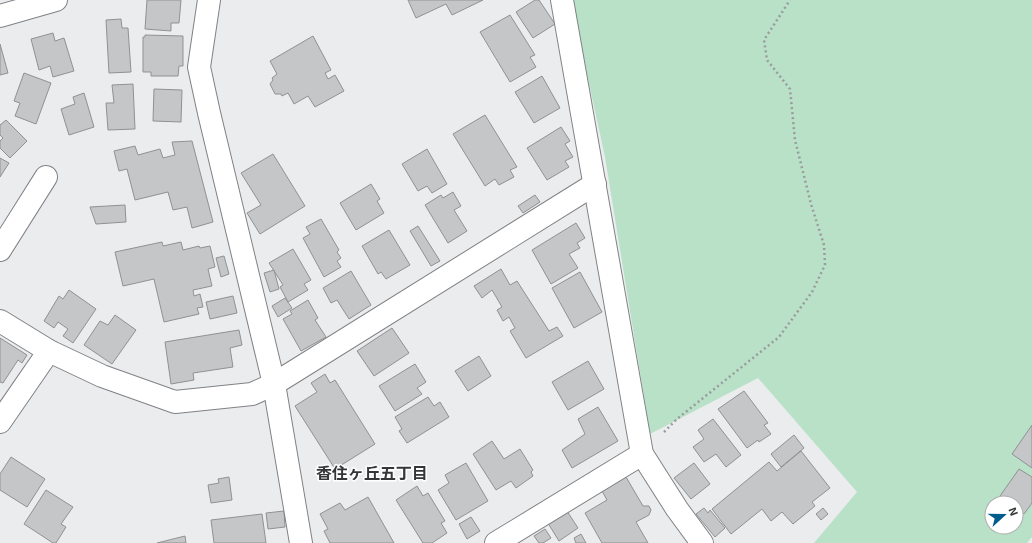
<svg xmlns="http://www.w3.org/2000/svg" width="1032" height="543" font-family="'Exo 2','Noto Sans JP',sans-serif">
<rect width="100%" height="100%" fill="#ebecee"/>
<path fill="#b8e1c8" fill-rule="evenodd" d="M571 0H1032V537L1027 543H814L857 492 758 378 650 434 605 157ZM992 503H1016V527H992Z"/>
<g fill="#c4c6c8" stroke="#909193">
<polygon points="147,0 181,0 179,23 171,23 171,31 145,29"/>
<polygon points="408,0 483,0 452,15 446,4 416,18"/>
<polygon points="535,0 539,0 555,24 533,38 516,12"/>
<polygon points="510,15 535,55 530,57 536,67 510,82 480,32"/>
<polygon points="121,19 122,28 128,28 131,72 109,73 106,20"/>
<polygon points="53,33 55,41 64,38 74,71 53,77 50,66 39,70 31,39"/>
<polygon points="145,35 183,36 183,66 179,66 178,76 151,76 151,72 143,72 143,37 145,37"/>
<polygon points="313,36 331,70 325,73 328,79 335,75 344,91 315,107 308,96 294,104 288,93 282,96 281,94 275,94 270,84 273,80 272,78 277,74 270,61"/>
<polygon points="0,44 8,73 0,75"/>
<polygon points="24,73 51,83 36,124 15,116 20,103 14,101"/>
<polygon points="542,76 560,108 534,123 515,92"/>
<polygon points="133,84 135,129 108,130 106,103 114,103 112,85"/>
<polygon points="154,89 182,90 181,122 153,121"/>
<polygon points="84,93 94,127 69,135 61,109 75,104 73,97"/>
<polygon points="485,115 517,167 510,170 514,177 499,185 495,179 485,186 453,134"/>
<polygon points="6,120 27,141 10,158 0,148 0,141 3,138 0,135 0,125"/>
<polygon points="561,127 570,141 565,144 573,157 565,161 569,167 547,180 527,148"/>
<polygon points="192,141 213,222 192,228 187,207 173,210 168,192 135,200 127,169 119,171 114,151 135,146 138,155 160,149 163,158 175,155 172,142"/>
<polygon points="427,149 447,184 432,193 427,186 418,191 402,164"/>
<polygon points="273,154 305,206 260,234 247,213 261,205 241,173"/>
<polygon points="0,158 9,163 0,177"/>
<polygon points="371,184 380,199 377,201 384,213 356,230 340,203"/>
<polygon points="453,192 461,206 454,210 467,231 448,243 425,205 441,195 443,198"/>
<polygon points="535,195 540,202 523,213 518,206"/>
<polygon points="125,205 126,222 96,224 90,207"/>
<polygon points="321,219 339,250 337,252 341,258 337,261 341,267 324,277 303,238 310,234 306,227"/>
<polygon points="576,223 585,238 577,243 580,248 569,254 578,268 551,284 532,250"/>
<polygon points="418,226 440,261 431,266 410,231"/>
<polygon points="389,230 410,265 386,279 381,272 378,274 362,246"/>
<polygon points="162,242 163,246 181,242 183,250 199,246 200,248 210,246 215,267 208,269 212,286 193,290 194,296 200,294 203,307 197,308 199,314 164,322 154,279 123,286 115,252"/>
<polygon points="293,249 311,280 304,284 308,290 288,302 280,287 283,285 269,263"/>
<polygon points="224,256 229,274 221,277 216,258"/>
<polygon points="501,269 510,285 517,281 549,331 557,327 563,336 526,358 510,331 515,328 509,317 503,321 497,310 502,307 492,290 482,298 474,286"/>
<polygon points="274,270 279,289 270,292 264,273"/>
<polygon points="351,271 371,305 349,319 337,300 331,303 323,288"/>
<polygon points="580,272 602,312 574,328 552,288"/>
<polygon points="69,290 96,309 73,343 63,336 68,329 58,322 54,328 44,321 59,296 63,299"/>
<polygon points="233,296 237,313 210,319 206,302"/>
<polygon points="285,298 292,308 278,317 272,306"/>
<polygon points="308,300 318,318 315,320 326,337 301,351 283,319 292,314 290,311"/>
<polygon points="115,315 136,330 112,364 84,345 100,321 108,325"/>
<polygon points="392,328 409,353 374,376 357,351"/>
<polygon points="239,330 242,345 230,348 233,367 193,373 194,380 171,384 165,342"/>
<polygon points="0,338 27,355 22,363 18,360 3,383 0,382"/>
<polygon points="479,356 491,376 468,391 455,371"/>
<polygon points="588,361 604,389 568,410 552,382"/>
<polygon points="415,364 426,382 417,388 422,394 395,411 379,386"/>
<polygon points="325,374 330,383 335,380 375,444 335,469 295,406 317,392 311,383"/>
<polygon points="744,391 768,423 764,425 771,434 759,442 758,440 747,448 718,409"/>
<polygon points="428,397 434,406 440,402 449,417 407,443 399,431 402,429 395,417"/>
<polygon points="598,407 618,441 572,468 562,450 585,434 578,419"/>
<polygon points="713,419 741,455 726,467 716,454 704,462 693,447 704,439 698,430"/>
<polygon points="1032,425 1032,468 1012,454"/>
<polygon points="794,435 804,448 781,467 771,454"/>
<polygon points="492,441 504,459 520,449 533,470 531,472 533,476 516,488 511,481 496,490 473,454"/>
<polygon points="801,451 830,488 812,502 815,506 793,524 782,512 771,521 762,509 731,534 712,509 769,462 777,471"/>
<polygon points="11,457 45,479 27,507 0,490 0,474"/>
<polygon points="466,463 488,501 456,520 438,490 449,483 445,475"/>
<polygon points="694,463 710,484 691,499 674,478"/>
<polygon points="1019,469 1032,477 1032,503 1024,514 1016,508 1016,503 1009,503 1000,496"/>
<polygon points="229,477 232,500 211,503 208,485 219,483 218,479"/>
<polygon points="626,477 643,506 649,506 651,510 649,515 636,522 648,543 602,543 585,513 607,500 602,491"/>
<polygon points="417,486 423,496 428,493 445,521 441,523 447,533 432,543 423,543 396,500"/>
<polygon points="46,490 73,507 61,524 66,527 56,543 53,543 24,524"/>
<polygon points="368,497 394,543 330,543 324,531 328,529 320,514 340,503 345,510"/>
<polygon points="565,508 578,528 559,541 546,520"/>
<polygon points="704,508 708,513 710,510 725,528 715,537 696,514"/>
<polygon points="823,508 828,514 821,520 816,514"/>
<polygon points="284,511 285,527 268,529 266,513"/>
<polygon points="262,514 266,543 214,543 211,520"/>
<polygon points="471,517 480,531 467,539 459,524"/>
<polygon points="545,529 551,538 543,543 539,543 534,536"/>
<polygon points="581,534 586,543 576,543 574,538"/>
<polygon points="185,536 186,543 157,543"/>
</g>
<g fill="none" stroke-linecap="round" stroke-linejoin="round">
<g stroke="#818285" stroke-width="24">
<g id="minor">
<polyline points="209,0 199,67 209,113 274,384 301,543"/>
<polyline points="562,0 642,454 677,509 702,543"/>
<polyline points="0,16 56,0"/>
<polyline points="0,250 46,177"/>
<polyline points="0,321 49,351 102,376 175,402 252,394 274,384 595,184"/>
<polyline points="0,422 49,351"/>
<polyline points="496,543 642,454"/>
</g>
</g>
<polyline stroke="#9a9b9c" stroke-width="2.5" stroke-dasharray="2 3" stroke-linecap="butt" points="664,432 677,419 779,337 812,292 825,265 824,245 811,204 795,140 790,89 767,60 764,40 790,0"/>
<use href="#minor" stroke="#fff" stroke-width="22"/>
</g>
<g text-anchor="middle" stroke-width="3" stroke-linejoin="round" paint-order="stroke">
<g font-size="16" font-weight="bold" fill="#353637" stroke="#fff">
<text x="372" y="479">香住ヶ丘五丁目</text>
</g>
</g>
<g transform="translate(1004 515) rotate(69)"><circle r="19" fill="#ffffff" stroke="#aeafaf"/>
<path d="M0-3L7 15L0 10L-7 15Z" fill="#005c8c"/>
<text y="-6" font-size="11" font-weight="bold" text-anchor="middle" fill="#353637">N</text>
</g>
</svg>
